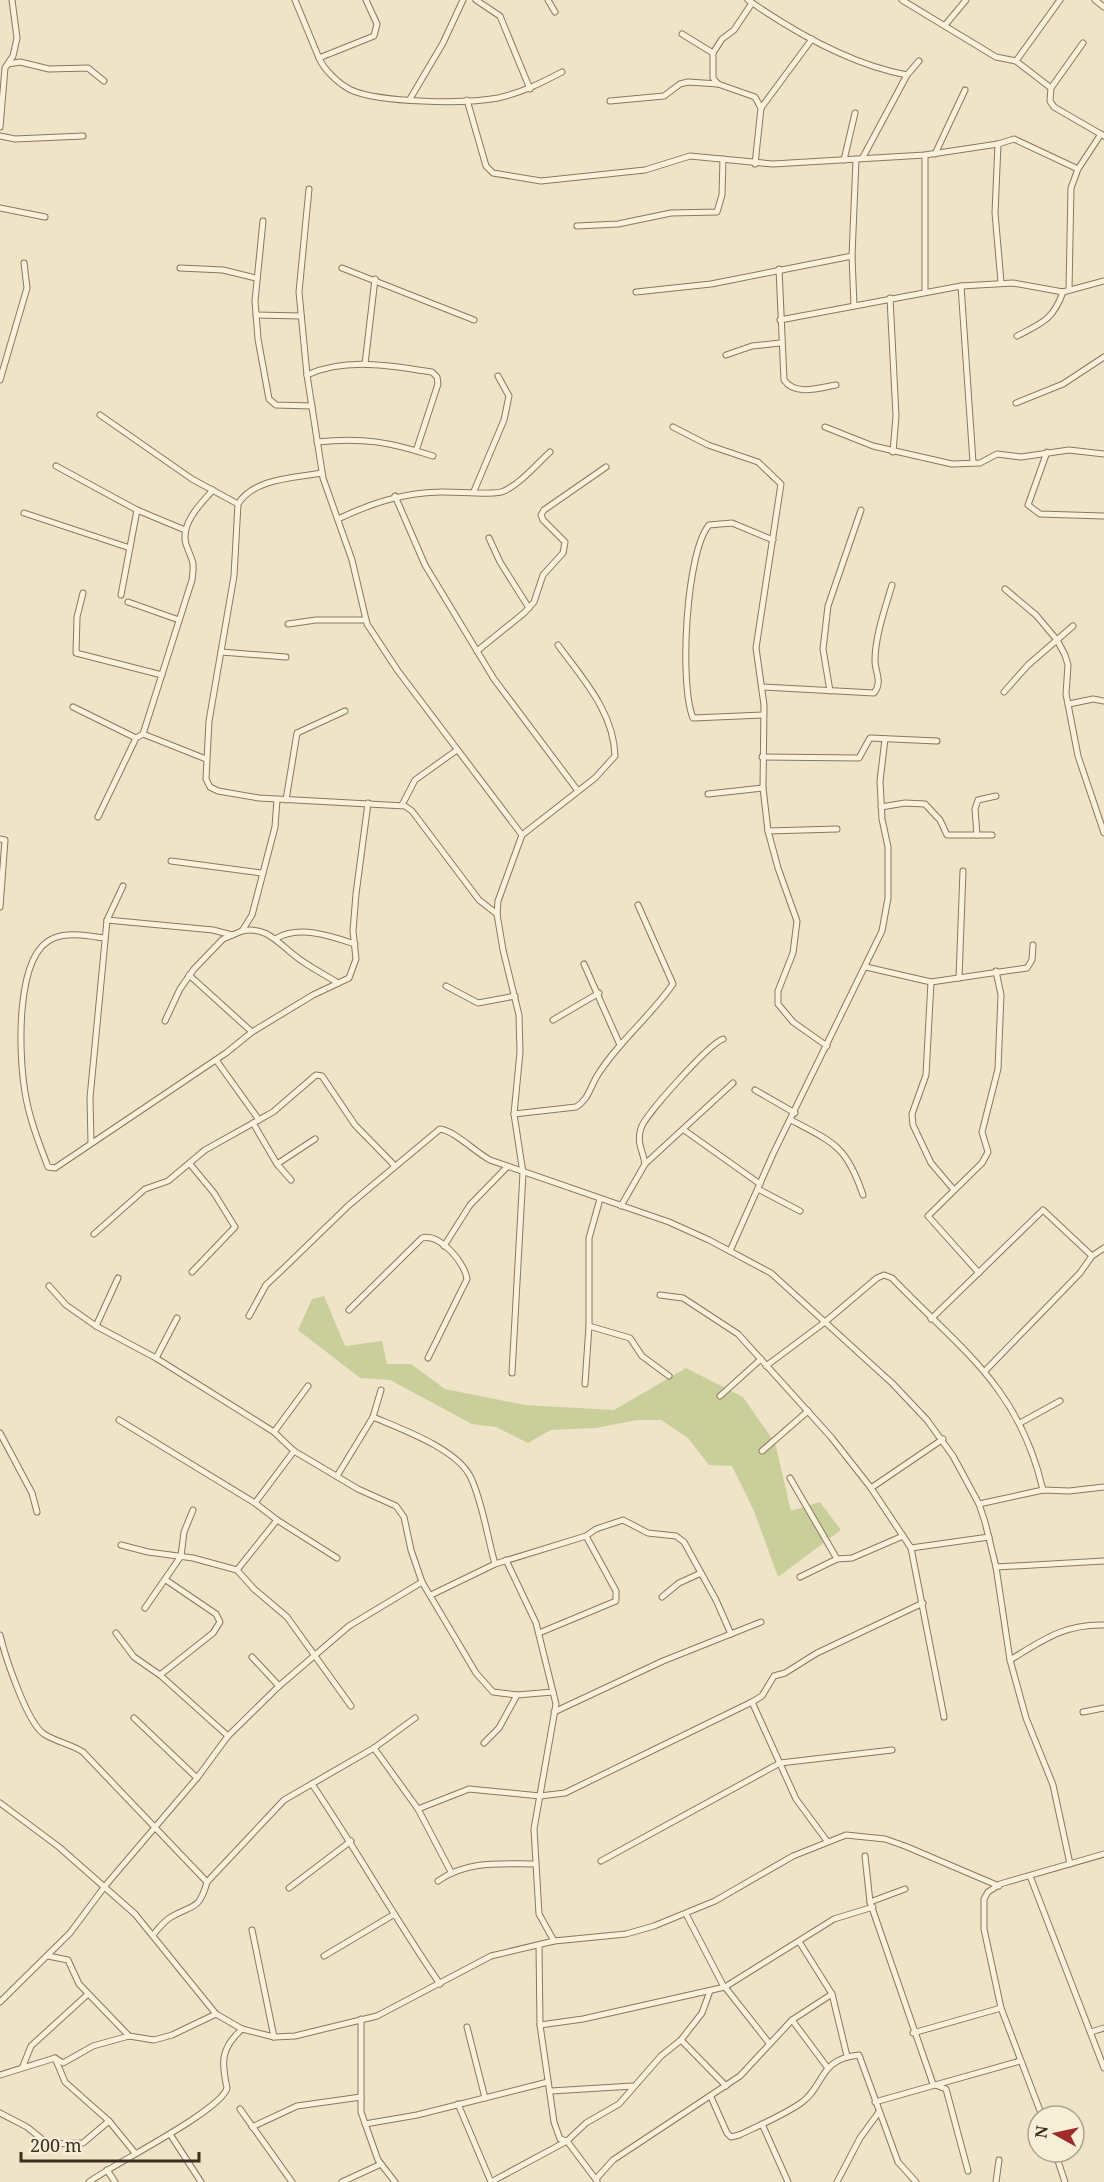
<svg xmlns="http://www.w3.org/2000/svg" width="1104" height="2182" font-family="'Noto Serif',serif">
<rect width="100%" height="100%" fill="#f0e4c8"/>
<polygon fill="#c9cf9b" points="324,1296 345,1346 382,1341 387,1364 411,1364 445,1389 525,1405 614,1410 686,1368 743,1397 775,1443 791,1511 820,1502 841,1530 778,1577 754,1511 732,1466 709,1465 688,1438 661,1420 637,1420 596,1428 551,1430 528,1443 496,1427 472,1424 390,1380 360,1378 298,1330 312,1299"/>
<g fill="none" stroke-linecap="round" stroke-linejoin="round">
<g stroke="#8d765c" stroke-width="7">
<g id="minor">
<polyline points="295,0 319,58 374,36 377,24 366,0"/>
<polyline points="476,0 500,16 530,89"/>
<polyline points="548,0 555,12"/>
<path d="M748 0C794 32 853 65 907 75"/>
<polyline points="902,0 996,57 1016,61 1060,0"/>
<polyline points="1095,0 1104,7"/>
<polyline points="752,3 734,30 722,39 713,53 713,78 718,84 755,97 761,108"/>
<polyline points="946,24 966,0"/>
<polyline points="682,34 713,53"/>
<polyline points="1083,43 1051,88 1050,101 1054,107 1104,136"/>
<path d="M319 58C324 70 339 84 351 90 380 103 466 104 498 98 521 93 541 83 562 72"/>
<polyline points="1016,61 1051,88"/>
<polyline points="8,64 20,62 49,69 88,68 104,81"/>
<polyline points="410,99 443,43 463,0"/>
<polyline points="467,100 486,166 493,173 541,181 645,170 690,156 773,164 925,155 998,144 1014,139 1078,169"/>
<polyline points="610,101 664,96 680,84 688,82 718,84"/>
<polyline points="0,127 5,68 13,56 17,38 12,0"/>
<polyline points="0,136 15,139 83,136"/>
<polyline points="998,144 995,213 1001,282"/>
<polyline points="935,154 965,90"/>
<polyline points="863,157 907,75 919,61"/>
<polyline points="844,160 855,113"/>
<polyline points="755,164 761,108 812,39"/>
<polyline points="309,189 299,292 307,375 323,478 352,560 367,624 398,671 522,835"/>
<polyline points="0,208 45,217"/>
<polyline points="263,221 255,301 258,339 269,399 276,405 312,406"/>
<polyline points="577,226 618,224 671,213 717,212 722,195 723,159"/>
<polyline points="180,268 223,270 256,278"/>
<polyline points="342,268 474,320"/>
<path d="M779 269 784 380C795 396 819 388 836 385"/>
<polyline points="961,286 973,462"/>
<polyline points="1069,290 1071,188 1078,169 1101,134"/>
<polyline points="925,291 925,155"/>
<polyline points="636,292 711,284 852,256"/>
<polyline points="890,298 896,416 893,452"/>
<polyline points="854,306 852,256 856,159"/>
<polyline points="256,315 301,316"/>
<polyline points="780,320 961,286 1013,283 1063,292 1104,281"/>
<path d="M1017 336C1042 323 1053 320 1063 292"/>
<polyline points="726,355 752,346 780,343"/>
<polyline points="365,364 375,279"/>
<path d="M307 375C347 357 390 366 432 372L437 377 438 384 416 451"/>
<polyline points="0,380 27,288 24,263"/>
<polyline points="1016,403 1063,384 1104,357"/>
<polyline points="100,415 192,479 238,504"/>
<polyline points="673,427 708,445 758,462 781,484 756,648 764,705 763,788 768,831 778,868 797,921 793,953 778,991 778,1004 793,1022 827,1046"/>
<polyline points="825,427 873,446 952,464 980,463 997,454 1021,457 1069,450 1104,454"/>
<path d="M317 442C362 437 390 442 433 456"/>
<polyline points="1047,452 1028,505 1040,514 1103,516"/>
<polyline points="56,466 137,510 185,530"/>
<path d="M322 473C294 478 254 478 238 504L234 576 209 721 206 779 210 787 218 791 259 798 405 806 412 811 479 900 497 914"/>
<polyline points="474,491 504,420 509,396 498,376"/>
<polyline points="395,496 425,565 494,679 578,791"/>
<polyline points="24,513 130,548"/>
<path d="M338 519C372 503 402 493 440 492 454 491 495 496 504 491 521 483 537 464 550 452"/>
<polyline points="489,538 500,562 529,608"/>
<polyline points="1005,589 1036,615 1057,640 1065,655 1068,665 1066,694 1078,756 1104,833"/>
<polyline points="83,593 77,617 76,653 162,675"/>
<polyline points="121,595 137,510"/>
<polyline points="128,602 179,620"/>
<polyline points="288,624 316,620 366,620"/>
<polyline points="477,651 524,613 534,602 543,575 563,553 565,542 543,520 541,515 544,510 606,467"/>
<polyline points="221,652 286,657"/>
<path d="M763 687 874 693C883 682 875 672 875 661 875 636 885 609 892 585"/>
<polyline points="830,691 823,649 828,606 861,510"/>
<polyline points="1004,692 1028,665 1073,626"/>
<polyline points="1069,704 1093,699 1104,701"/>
<polyline points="73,707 136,738"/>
<path d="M763 715 693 718C679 684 686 552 709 525L732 523 773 540"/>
<polyline points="143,734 206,759"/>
<polyline points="762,757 859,758 870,738 937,741"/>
<polyline points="708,794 763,788"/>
<polyline points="286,800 297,733 345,711"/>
<polyline points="402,805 415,780 457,750"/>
<polyline points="881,807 905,803 925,804 940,820 947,835 992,835"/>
<path d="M98 817 136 738 143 734 192 580C195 559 192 562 186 544 180 524 201 503 213 490"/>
<polyline points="768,831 837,829"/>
<polyline points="977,835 975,809 978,800 996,796"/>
<polyline points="0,839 5,840 0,907"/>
<polyline points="171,861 261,873"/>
<polyline points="107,920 123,886"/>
<path d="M242 931C266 926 277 942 294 955 307 966 324 974 338 983"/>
<path d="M104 938C89 936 69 932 54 938 14 953 19 1057 25 1092 29 1118 39 1143 48 1167L55 1168 226 1053 252 1032 313 995 349 978 356 959 353 931 356 894 368 803"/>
<path d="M277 938C300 925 331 936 355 944"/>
<polyline points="584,964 620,1045"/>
<polyline points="866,967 931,982 1027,968 1032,960 1033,945"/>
<polyline points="189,975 252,1032"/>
<polyline points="959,978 963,871"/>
<polyline points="931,982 926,1075 912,1114 913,1125 931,1163 954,1190"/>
<polyline points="446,986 478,1003 515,996"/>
<polyline points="553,1020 599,993"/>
<polyline points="165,1021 180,989 194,969 223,939 242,931 252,915 275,827 277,800"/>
<polyline points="216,1060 259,1120"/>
<polyline points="755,1090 795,1113"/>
<path d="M514 1114 576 1107C588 1100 590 1088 597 1076 618 1042 650 1017 673 984L638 905"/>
<path d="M791 1120C835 1143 847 1147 863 1195"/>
<polyline points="253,1123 277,1164 291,1180"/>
<polyline points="684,1130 760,1184"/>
<polyline points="91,1143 90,1098 107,920 213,930 232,935"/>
<polyline points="190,1164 214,1193 235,1227 192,1272"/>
<polyline points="277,1164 315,1139"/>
<path d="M645 1164C643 1150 636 1143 641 1128 645 1115 709 1044 723 1039"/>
<polyline points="758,1189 800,1211"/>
<polyline points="621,1206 645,1164 733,1083"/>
<polyline points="94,1234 145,1189 168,1181 205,1150 273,1112 316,1075 322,1076 355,1125 395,1166"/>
<polyline points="444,1246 470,1205 507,1167"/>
<polyline points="730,1251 773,1154 882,931 888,898 888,847 882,819 880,781 885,739"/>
<polyline points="979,1273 928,1216 982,1163 988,1152 982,1132 998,1069 1001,995 996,971"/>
<polyline points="49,1286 66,1305 96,1326 156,1358 274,1432 294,1451 358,1489 396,1506 404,1517 411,1550 422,1582 476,1673 493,1692 517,1695 553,1692"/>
<polyline points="660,1295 683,1298 738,1334 831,1437 871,1488 911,1548 944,1717"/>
<path d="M349 1310 422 1238C440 1233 465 1263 467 1279L428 1358"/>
<path d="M249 1316 266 1285 284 1268 349 1205 440 1129C455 1131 475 1152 490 1160L669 1222 709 1240 771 1273 892 1383 927 1420 953 1456 979 1504 985 1522 996 1567 1010 1660 1026 1718 1053 1785 1070 1864"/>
<polyline points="931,1319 1043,1210 1092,1256"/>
<polyline points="96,1326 118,1278"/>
<polyline points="589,1326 630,1338 642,1356 669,1376"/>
<polyline points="156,1358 177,1318"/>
<path d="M766 1366 825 1322 877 1278 884 1275 892 1278C960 1349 1019 1386 1043 1490"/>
<polyline points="985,1371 1080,1273 1092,1256 1104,1248"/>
<path d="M512 1373 523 1173 514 1114 520 1052 519 1015 503 950 497 914 498 901 522 835 595 778 615 756C614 712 582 678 558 645"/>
<polyline points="585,1384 589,1326 589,1238 600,1199"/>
<polyline points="720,1396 761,1359"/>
<path d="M373 1417C401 1429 458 1449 471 1478 483 1504 487 1536 495 1564"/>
<polyline points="119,1420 255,1503 277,1520 337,1558"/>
<polyline points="1020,1423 1060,1401"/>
<polyline points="274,1432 308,1386"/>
<polyline points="0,1433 32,1493 37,1512"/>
<polyline points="762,1451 808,1411"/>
<polyline points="337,1476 373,1417 381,1390"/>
<polyline points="790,1478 837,1559"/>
<polyline points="871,1488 943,1439"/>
<polyline points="255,1503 294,1451"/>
<polyline points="979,1504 1043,1490 1069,1491 1104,1487"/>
<polyline points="121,1545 148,1552 193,1558 237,1570 254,1589 287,1617 351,1706"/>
<polyline points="911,1548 989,1537"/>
<polyline points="506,1560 536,1623 556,1704 534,1829 539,1914 554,1941"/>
<polyline points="996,1567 1104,1561"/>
<polyline points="237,1570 277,1520"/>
<polyline points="800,1577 837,1559 852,1558 903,1536"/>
<polyline points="431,1595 495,1564 586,1536 596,1529 623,1520 648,1533 676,1536 684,1542 716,1600 731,1634"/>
<polyline points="662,1597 679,1583 701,1573"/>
<polyline points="145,1608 181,1556 184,1532 193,1510"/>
<polyline points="116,1633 134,1657 160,1675 228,1736"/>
<polyline points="539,1633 616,1601 616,1591 586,1536"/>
<path d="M0 1635C5 1656 27 1723 44 1734 56 1742 71 1744 83 1752L207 1882"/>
<polyline points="252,1657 279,1686"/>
<path d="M1010 1660C1043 1640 1064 1624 1104 1625"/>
<polyline points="160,1675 213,1633 220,1622 216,1614 166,1580"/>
<polyline points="752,1702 796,1799 827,1841"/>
<polyline points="554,1712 663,1661 761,1622"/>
<polyline points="1083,1712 1104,1708"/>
<polyline points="134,1718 197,1778"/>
<polyline points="484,1743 499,1728 517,1695"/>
<polyline points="374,1748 418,1809 451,1872"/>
<path d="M312 1784C356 1849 395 1919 440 1984"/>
<polyline points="0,1803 59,1847 135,1914 216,2014 242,2029 274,2037 295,2036 377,2016 491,1956 554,1941 626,1934 654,1926 715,1901 793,1856 846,1835 885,1839 905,1846 999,1886"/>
<polyline points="418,1809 469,1789 540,1796 565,1793 752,1702 762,1696 774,1676 785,1673 817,1653 923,1603"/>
<polyline points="865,1856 870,1902 933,2084 946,2089 968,2171"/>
<polyline points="601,1861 780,1763 892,1750"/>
<polyline points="1030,1876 1104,2068"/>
<path d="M438 1881C467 1860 501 1864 535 1864"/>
<polyline points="289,1888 351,1841"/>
<polyline points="870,1902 905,1889"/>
<polyline points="686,1914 724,1987"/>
<polyline points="252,1930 274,2037"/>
<path d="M153 1935C158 1929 164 1921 171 1917 193 1904 199 1911 207 1882L284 1800 374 1748 415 1718"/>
<polyline points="800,1943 832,1994 847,2056"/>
<polyline points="539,1945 540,2025 554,2122 560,2139 567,2141 597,2181"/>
<polyline points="48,1956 68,1960 79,1984 129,2036"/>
<polyline points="324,1956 393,1915"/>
<polyline points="725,1987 769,2043"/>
<polyline points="0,2002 70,1933 105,1886 197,1778 228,1736 279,1686 349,1626 422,1582"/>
<polyline points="361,2019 361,2112 378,2160 395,2182"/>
<polyline points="792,2020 832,1994"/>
<polyline points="540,2025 583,2019 725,1987 834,1919 873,1907"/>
<polyline points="467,2027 485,2098"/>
<polyline points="1091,2032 1104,2028"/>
<polyline points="913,2033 1001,2008"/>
<polyline points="681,2040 726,2086"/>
<polyline points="55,2058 65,2082 109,2121 135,2153"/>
<polyline points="23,2066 31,2046 88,1994"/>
<polyline points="0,2075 55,2058 63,2063 93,2046 129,2036 154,2040 172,2035 216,2014"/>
<polyline points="551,2091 633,2086"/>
<path d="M711 2097 727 2133 731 2137 739 2135C760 2125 782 2116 801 2103 825 2086 818 2059 859 2055L898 2162 916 2182"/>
<polyline points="875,2102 1020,2061"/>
<polyline points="458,2104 491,2182"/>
<polyline points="240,2109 292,2182"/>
<polyline points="0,2113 27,2127 48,2144 83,2143 109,2121"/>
<polyline points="1042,2116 1001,2008 984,1929 984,1899 988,1892 1000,1884 1104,1854"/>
<polyline points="365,2124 417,2115 548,2082"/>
<polyline points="762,2124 788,2182"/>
<polyline points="252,2127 297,2106 361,2097"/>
<polyline points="170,2134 201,2182"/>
<polyline points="1055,2152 1065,2182"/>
<polyline points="107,2170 115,2182"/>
<polyline points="596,2179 613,2160 740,2076 792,2020 827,2067"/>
<path d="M89 2182C113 2164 221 2111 227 2088 221 2061 221 2048 242 2029"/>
<polyline points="342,2182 381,2164"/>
<polyline points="491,2182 567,2141 586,2123 619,2104 661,2056 681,2040 702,2013 710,1991"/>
<polyline points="837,2182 860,2138 879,2112"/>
<polyline points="996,2182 999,2160"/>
</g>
</g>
<use href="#minor" stroke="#faf1dc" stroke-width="5"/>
</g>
<g transform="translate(1056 2134) rotate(278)"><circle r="28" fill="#f7eed8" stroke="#ada18e" stroke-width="1.5"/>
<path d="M0-4.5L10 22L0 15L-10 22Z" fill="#9e2a2b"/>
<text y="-9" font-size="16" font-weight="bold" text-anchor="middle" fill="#3d2e20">N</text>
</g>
<path d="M21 2152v9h178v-9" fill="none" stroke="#3d2e20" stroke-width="3"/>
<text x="30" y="2152" font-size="18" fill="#3d2e20" stroke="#f7eed8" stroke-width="4.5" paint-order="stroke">200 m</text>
</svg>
